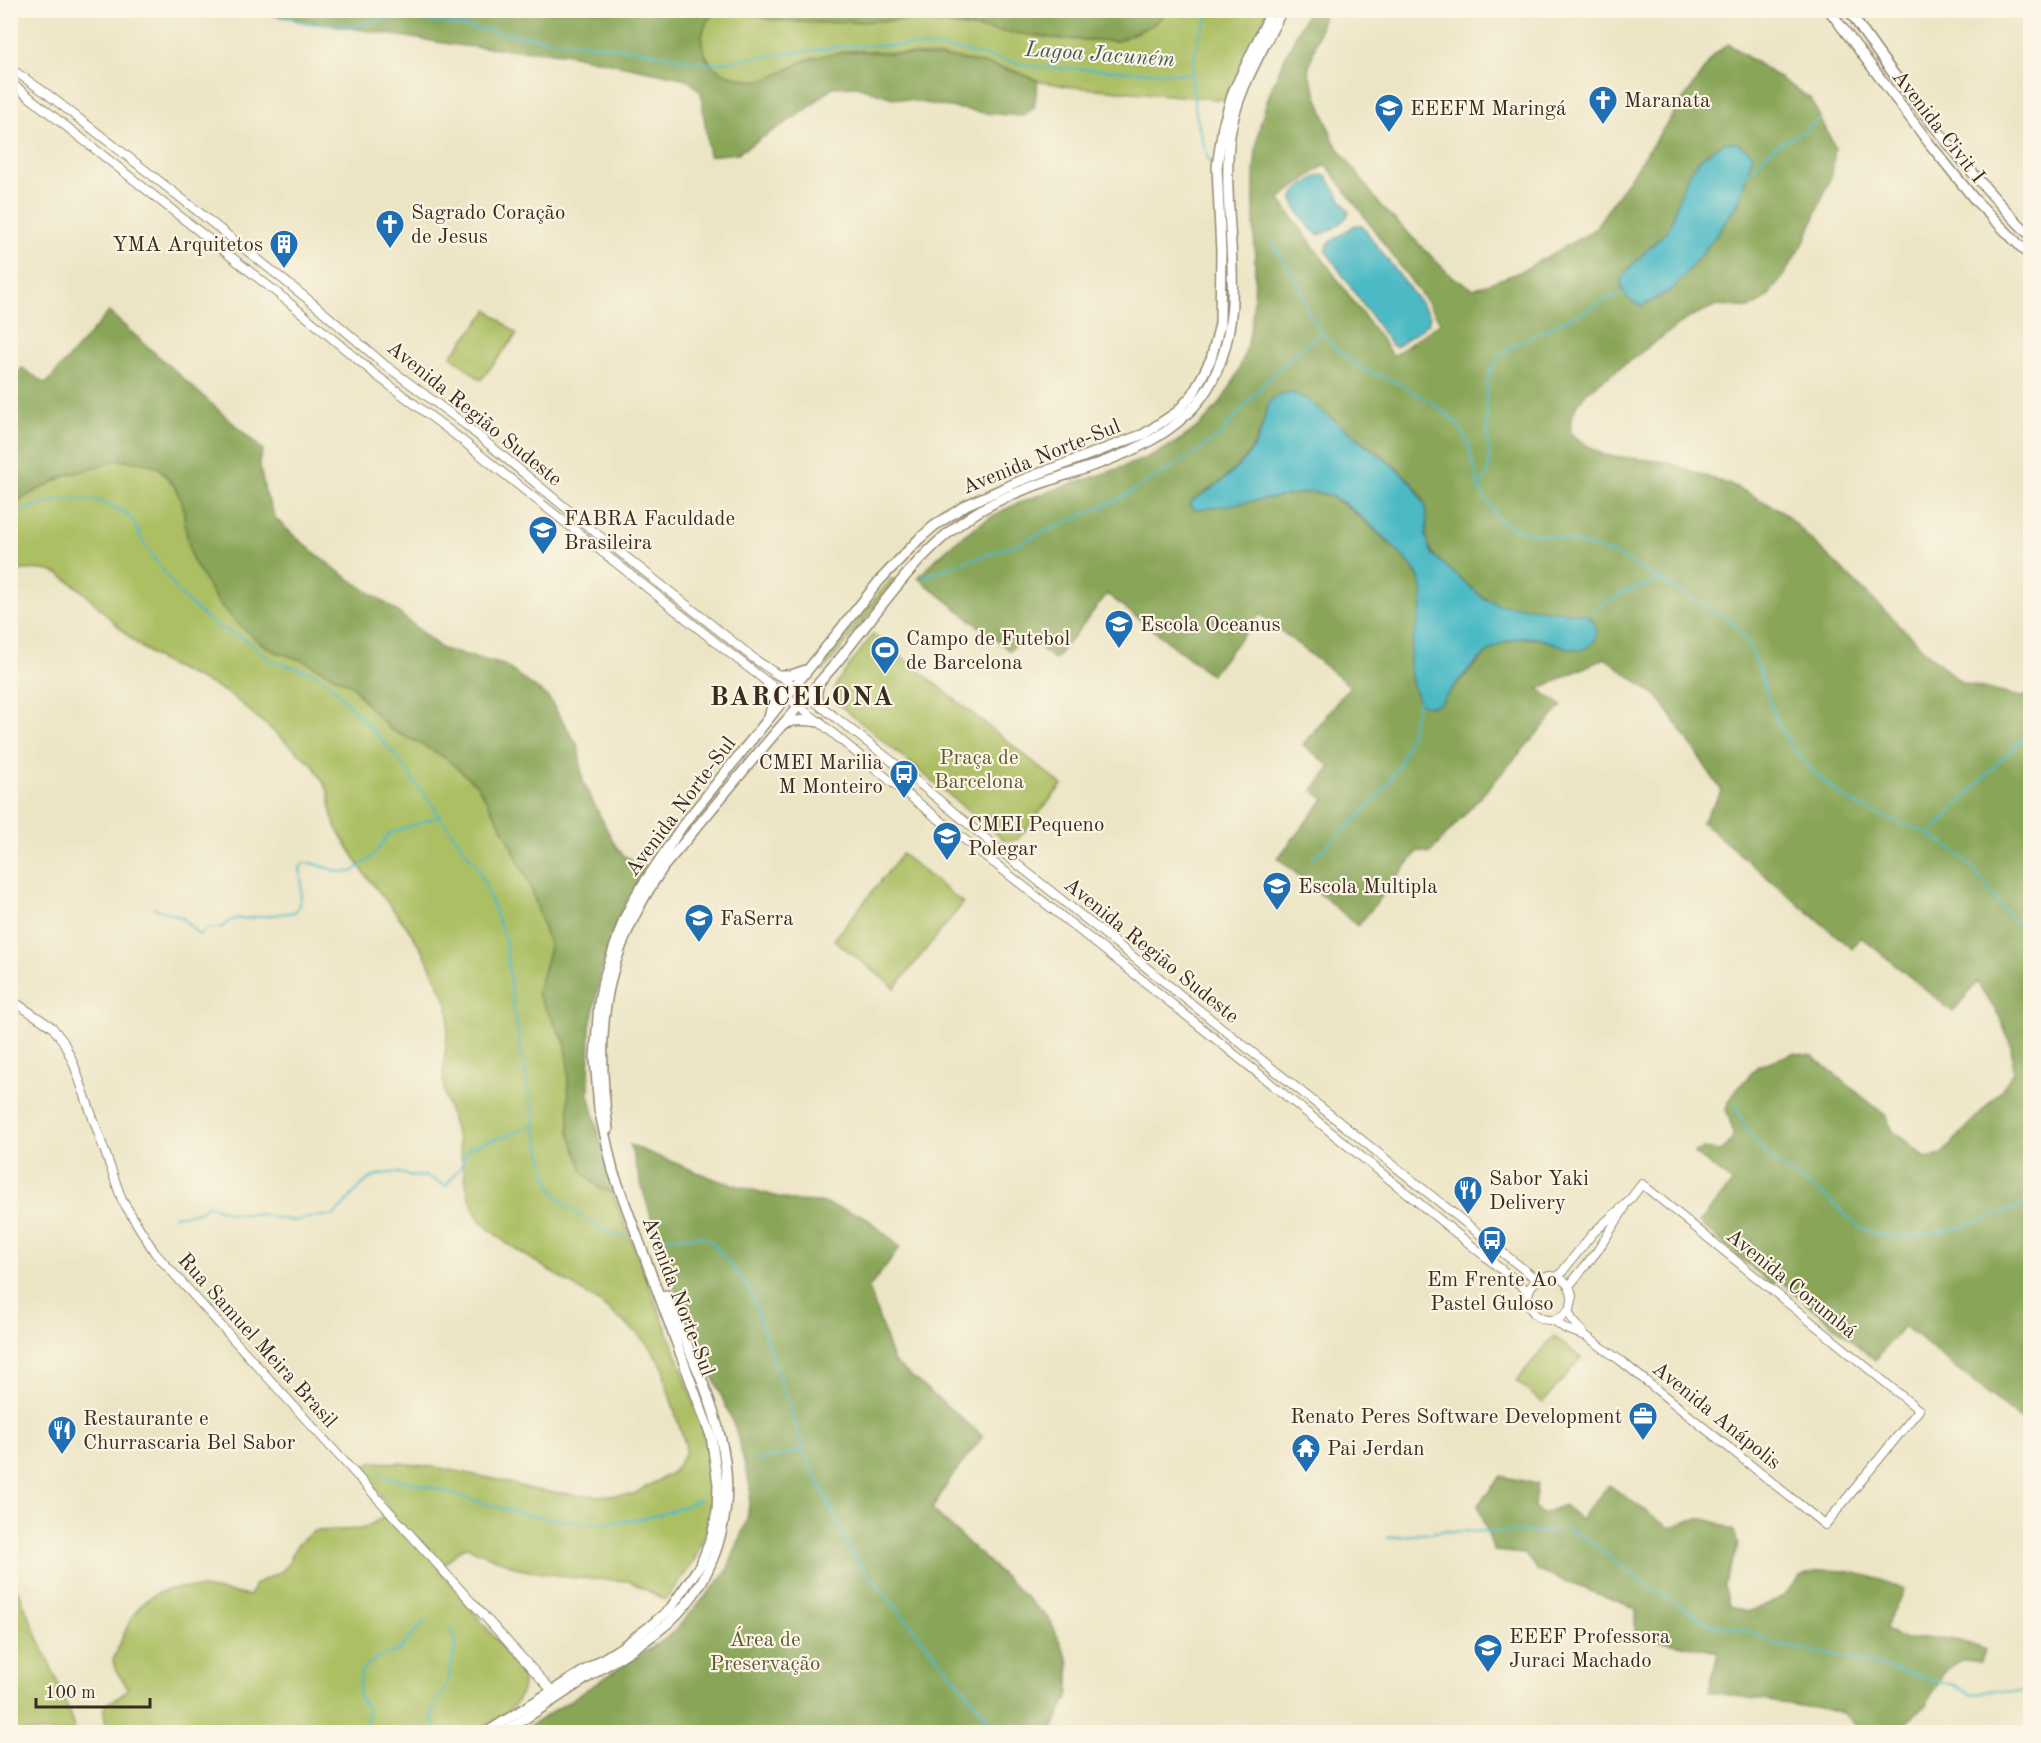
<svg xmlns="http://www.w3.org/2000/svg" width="2041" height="1743" font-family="'Old Standard TT',serif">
<rect width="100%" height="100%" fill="#fcf5e5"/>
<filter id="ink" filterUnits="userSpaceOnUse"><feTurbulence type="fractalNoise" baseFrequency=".0167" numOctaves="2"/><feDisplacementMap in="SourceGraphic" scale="12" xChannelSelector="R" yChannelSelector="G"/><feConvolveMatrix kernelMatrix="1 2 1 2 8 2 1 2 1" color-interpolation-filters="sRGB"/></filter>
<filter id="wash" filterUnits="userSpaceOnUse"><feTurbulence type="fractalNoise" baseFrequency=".008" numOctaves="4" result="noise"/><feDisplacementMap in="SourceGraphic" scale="24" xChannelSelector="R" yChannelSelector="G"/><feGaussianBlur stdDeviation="1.35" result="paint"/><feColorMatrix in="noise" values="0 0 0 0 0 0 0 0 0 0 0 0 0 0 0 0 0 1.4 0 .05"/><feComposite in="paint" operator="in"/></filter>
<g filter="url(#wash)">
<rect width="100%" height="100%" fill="#ece5c5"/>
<g fill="#acbf63" stroke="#747440" stroke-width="1.5">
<polygon points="740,10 773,20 821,23 913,20 1061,39 1117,41 1154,24 1167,11 1267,11 1228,100 1072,87 1042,82 1013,70 953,57 852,50 804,60 776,76 760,81 749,80 726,74 713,67 702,48 702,34 709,16 719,11"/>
<polygon points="488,310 517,334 481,380 451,356"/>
<path d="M118 460 146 463 159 468 175 487 183 505 186 532 192 559 217 601 236 622 259 642 274 651 302 660 352 685 366 704 391 730 419 743 447 759 478 786 507 836 531 888 550 948 537 994 565 1042 568 1059 569 1132 599 1188 613 1193 682 1369 708 1447 712 1500 707 1530 693 1563 665 1600 629 1581 577 1578 523 1570 467 1547 461 1549 439 1569 523 1673C527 1706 500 1717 476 1732H108C96 1689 112 1712 128 1688L115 1669 113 1660C120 1645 125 1628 134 1614 161 1573 210 1590 250 1596L255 1584 282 1571 289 1563 295 1548 304 1538 314 1531 362 1529 390 1514C388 1508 385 1501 381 1496 374 1487 365 1480 364 1467L373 1462 401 1463 441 1468 499 1480 534 1490 586 1496 632 1495 673 1472 685 1454 686 1447 665 1381 664 1369 652 1350 637 1333 599 1302 506 1243 481 1222 475 1212 469 1197 458 1140 445 1096 443 1075 449 1016 446 1001 440 987 423 951 407 927 364 873 336 828 331 812 329 792 313 765 232 696C207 680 179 672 154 656 120 635 94 595 60 575 48 568 23 568 11 573L10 504 65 476Z"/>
<polygon points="891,579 894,579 895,582 823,671 819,668"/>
<polygon points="873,634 1062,785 1018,839 1012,841 1004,840 837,703 834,691 837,682"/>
<polygon points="902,854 963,903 895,988 834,940"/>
<polygon points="1554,1336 1581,1358 1543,1403 1516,1381"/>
<path d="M11 1591H19C36 1639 62 1683 75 1732H11Z"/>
</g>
<g fill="#89a659" stroke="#62683c" stroke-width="1.5" fill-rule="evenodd">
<path d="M260 11H719C698 21 696 53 715 68 724 75 738 78 749 80 775 84 794 62 817 57 849 49 868 52 899 54 951 58 989 60 1038 81L1034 108 1022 116 985 113 890 97 856 86 833 87 806 110 738 153 709 156 701 92 687 79 563 53 462 46 265 14Z"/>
<polygon points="740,11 1167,10 1167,11 1154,24 1117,41 1061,39 913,20 821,23 773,20"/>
<path d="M1308 11H1325L1308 71 1334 142 1380 205 1451 276 1473 289 1520 272 1593 231 1714 55 1728 44 1811 99 1835 148 1832 174 1805 241 1782 278 1765 300 1749 308 1717 305 1688 318 1587 392 1576 406 1571 420V433L1580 441 1603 455 1666 462 1736 487 1782 511 1934 659 1962 683 2020 697 2030 695V1427L1904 1326 1875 1360 1778 1279 1772 1285 1699 1223 1733 1182 1694 1153 1702 1149 1720 1151 1728 1145 1733 1136 1732 1127 1726 1109 1732 1095 1758 1066 1794 1053 1812 1056 1885 1115 1893 1131 1926 1158 1941 1155 1998 1094 2014 1072 2011 1046 2001 1019 1977 982 1953 1012 1861 937 1852 949 1702 822 1722 791 1659 698 1605 658 1538 689 1562 706 1430 853 1418 851 1358 926 1278 858 1324 799 1313 790 1331 767 1303 745 1350 686 1260 614 1211 675 1107 594 1055 660 1024 635 1010 651 918 578C943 550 972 526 1006 509 1069 478 1157 469 1207 418 1282 341 1242 231 1258 136 1266 90 1288 52 1308 11ZM1725 142H1732L1740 201 1714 238 1674 288 1643 306C1630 303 1621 294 1621 280 1622 271 1660 240 1668 229 1672 223 1674 214 1676 207 1688 172 1691 161 1725 142ZM1326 164 1441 322 1393 356 1279 199ZM1306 399C1339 427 1394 458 1419 492 1430 508 1424 523 1427 540 1431 562 1479 599 1500 605L1588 616 1540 639 1519 638 1498 645 1487 653 1446 695 1423 704C1418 699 1417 695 1414 688 1399 648 1433 615 1420 581 1412 561 1383 538 1367 524 1349 508 1334 493 1309 492L1195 510 1190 504C1196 497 1206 492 1213 487 1248 461 1256 448 1268 407Z"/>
<polygon points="109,312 263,450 259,462 265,492 276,519 298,539 335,569 394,609 442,649 504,665 548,697 578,746 583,782 615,845 624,856 646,866 618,918 601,973 590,1028 589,1094 613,1193 599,1188 584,1173 569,1132 568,1059 565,1042 537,994 550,948 531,887 507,836 478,786 447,759 419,743 391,730 366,704 352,685 302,660 274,651 259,642 236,622 217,601 192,559 186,532 183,505 175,487 159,468 146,463 118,460 65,476 11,504 10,383 22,368 46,384"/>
<polygon points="630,1145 717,1180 793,1201 820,1202 864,1216 900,1247 869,1288 893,1361 983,1436 950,1479 932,1509 1050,1620 1069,1662 1069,1694 1052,1732 521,1732 671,1635 726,1573 747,1520 751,1490 735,1427 667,1272"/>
<path d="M1501 1476 1537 1484 1534 1507 1542 1514 1564 1505 1580 1519 1609 1485 1669 1528C1701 1515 1702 1516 1734 1530L1738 1546 1724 1586 1729 1605 1745 1612C1757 1608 1773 1604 1783 1595 1789 1589 1794 1583 1800 1578 1827 1561 1878 1576 1904 1590L1885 1628C1907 1646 1914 1637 1939 1638 1954 1638 1971 1644 1985 1650L1981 1662 1963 1660 1957 1662 1943 1674 1926 1705 1894 1732H1863L1840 1712 1709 1692 1718 1652 1635 1636V1608L1538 1571 1525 1554 1494 1551 1478 1505Z"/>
</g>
<g fill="#4cbac5" stroke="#447272" stroke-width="1.5">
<path d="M1725 142 1738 143 1753 154 1739 201 1714 238 1674 288 1643 306C1630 303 1621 294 1621 280 1622 271 1660 240 1668 229 1672 223 1674 214 1676 207 1688 172 1691 161 1725 142Z"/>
<path d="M1322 175 1327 177 1349 212C1346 222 1329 232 1319 235 1312 233 1291 205 1293 197 1294 190 1316 176 1322 175Z"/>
<polygon points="1355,225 1362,226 1430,316 1428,324 1396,347 1391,345 1326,251 1328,244"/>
<path d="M1290 392 1306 399 1392 465 1412 483 1425 505 1427 518 1426 537 1432 554 1483 598 1500 605 1584 614C1602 623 1601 645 1580 650 1565 649 1551 641 1535 638 1493 632 1464 675 1440 703 1431 708 1421 707 1417 697 1405 665 1410 652 1418 621 1421 610 1424 600 1422 589 1421 583 1419 577 1416 572 1405 556 1356 510 1339 500 1330 494 1320 492 1309 492L1210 508 1195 510 1190 506 1193 500C1217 487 1248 464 1259 437 1264 426 1264 412 1270 402 1275 395 1282 393 1290 392Z"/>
</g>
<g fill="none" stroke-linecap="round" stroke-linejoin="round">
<g stroke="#4cbac5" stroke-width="2">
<polyline points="275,10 297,21 310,24 324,23 355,26 384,19 407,18 550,40 639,50 707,64 845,46 909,45 954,49 1036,67 1193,74"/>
<path d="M1210 163C1193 116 1180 53 1214 10"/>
<polyline points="1745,176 1775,146 1797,135 1821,119"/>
<path d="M1271 241 1298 283 1310 316 1333 346 1359 367 1400 384 1433 403 1458 424 1468 443 1479 488 1497 517 1504 524 1520 531 1560 538 1615 554 1726 618C1758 643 1761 685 1776 719 1784 737 1797 753 1810 768 1824 782 1839 796 1857 805 1885 820 1918 826 1945 844 1970 860 1985 884 2003 908 2011 919 2021 928 2030 938"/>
<path d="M1479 488 1487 476 1489 467C1490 440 1482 399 1489 375 1492 365 1501 355 1509 349 1529 335 1553 327 1575 316 1592 308 1608 296 1626 293"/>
<polyline points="10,514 49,502 75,499 100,501 124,512 131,518 146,547 182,597 207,619 223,629 250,642 268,659 315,674 328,682 393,752 479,869 505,939 514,1012 536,1129 548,1180 555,1193 566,1205 600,1229 609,1233 627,1237"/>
<polyline points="922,577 1020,543 1117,500 1191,456 1220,435 1272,374 1321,332"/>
<polyline points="1586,615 1622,593 1662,580"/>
<polyline points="1929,835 1996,765 2030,733"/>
<path d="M1313 858C1345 829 1381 802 1400 762 1410 742 1413 720 1420 700"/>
<path d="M154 908 181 917 199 935 208 929 223 927C229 920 233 918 243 919L295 912C303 903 302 879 300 868L304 863H312L340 872H352L371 858 390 833 440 816"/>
<path d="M1735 1105C1756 1152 1775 1165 1818 1191 1835 1202 1846 1220 1864 1229 1903 1250 1993 1220 2030 1201"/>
<path d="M175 1216 199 1212 209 1205 233 1214H258L293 1221 318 1216H333C355 1197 363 1170 398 1173 408 1174 416 1179 426 1176L446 1186 461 1166 463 1158 469 1148 485 1142 507 1136 535 1124"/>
<polyline points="659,1238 703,1236 712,1242 749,1288 804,1450 851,1553 988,1718 996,1732"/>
<polyline points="757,1461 804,1450"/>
<path d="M377 1475C397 1480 417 1483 436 1489 526 1517 608 1543 699 1500"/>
<polyline points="1567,1531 1579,1534 1648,1586 1708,1623 1755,1633 1775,1645 1836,1655 1954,1685 1972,1694 1990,1690 2011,1692 2030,1690"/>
<polyline points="1387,1538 1445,1531 1556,1532"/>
<polyline points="437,1730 433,1720 433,1707 442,1695 448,1680 456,1644 455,1637 448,1628"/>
<polyline points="362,1732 367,1720 368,1710 358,1695 361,1671 377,1657 399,1651 425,1620"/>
</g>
</g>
</g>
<g filter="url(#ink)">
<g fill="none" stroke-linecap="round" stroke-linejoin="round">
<g stroke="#948872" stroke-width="10">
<g id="tertiary">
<polyline points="10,68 46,93 181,198 315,305 385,365 463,423 596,533 756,660 795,686 898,766 1007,856 1537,1280"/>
<polyline points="10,82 286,300 376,375 454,434 723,648 823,725 888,779 1146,983 1528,1291"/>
<polyline points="10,999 52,1027 63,1041 73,1062 122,1200 155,1253 555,1694"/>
<circle cx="1550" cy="1298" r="22"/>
<polyline points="1569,1286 1598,1250 1624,1209"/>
<polyline points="1568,1311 1572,1319 1585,1335"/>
<polyline points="1553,1320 1566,1329 1586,1336 1621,1361 1825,1525 1919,1410 1642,1184 1628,1202 1593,1233 1558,1277"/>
</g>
</g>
<g stroke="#948872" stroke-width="12">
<g id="secondary">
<polyline points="1829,10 1929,143 1975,200 2030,256"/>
<path d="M1849 10C1871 46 1897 78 1922 111 1956 154 1991 197 2030 235"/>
<polyline points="778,675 791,675 806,670"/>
<polyline points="767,682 772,705 769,718"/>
<polyline points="818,687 816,696 822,707"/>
<path d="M785 723C797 719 808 720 820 722"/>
<path d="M608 1129C594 1025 604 954 664 866 702 822 739 775 777 731 797 708 817 685 837 662 882 607 922 542 986 507 1057 468 1163 462 1208 388 1254 311 1219 220 1230 136 1236 92 1263 50 1282 10"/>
<polyline points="487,1732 622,1647 649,1627 670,1609 701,1564 712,1536 717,1512 718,1484 711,1436 613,1171 599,1109 595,1058 599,1003 603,981 624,919 636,895 683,825 880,580 919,539 934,526 966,505 1022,480 1144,434 1177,412 1193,394 1211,359 1220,324 1221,252 1217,167 1223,126 1233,92 1272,10"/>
<path d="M504 1732C535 1713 565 1692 596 1672 616 1659 638 1647 657 1632 716 1587 738 1511 721 1440 710 1391 685 1342 666 1295"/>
</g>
</g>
<use href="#tertiary" stroke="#fff" stroke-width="8"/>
<use href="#secondary" stroke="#fff" stroke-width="9"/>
</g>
</g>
<defs>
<g id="church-pin" transform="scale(1.5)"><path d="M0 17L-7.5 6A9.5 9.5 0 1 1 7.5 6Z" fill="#1f6fb2" stroke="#fcf5e5"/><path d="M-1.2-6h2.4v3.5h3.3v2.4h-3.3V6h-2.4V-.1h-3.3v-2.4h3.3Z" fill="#fff"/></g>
<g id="school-pin" transform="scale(1.5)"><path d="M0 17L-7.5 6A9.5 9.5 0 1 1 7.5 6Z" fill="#1f6fb2" stroke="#fcf5e5"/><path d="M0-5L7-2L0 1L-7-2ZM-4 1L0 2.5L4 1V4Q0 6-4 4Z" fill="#fff"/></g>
<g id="building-pin" transform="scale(1.5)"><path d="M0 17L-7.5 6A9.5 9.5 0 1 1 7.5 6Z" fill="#1f6fb2" stroke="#fcf5e5"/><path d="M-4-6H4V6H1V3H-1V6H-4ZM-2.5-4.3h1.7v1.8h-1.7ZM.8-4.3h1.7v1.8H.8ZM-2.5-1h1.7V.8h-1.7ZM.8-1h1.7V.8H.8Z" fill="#fff"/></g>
<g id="university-pin" transform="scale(1.5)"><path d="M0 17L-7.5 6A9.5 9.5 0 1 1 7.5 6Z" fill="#1f6fb2" stroke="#fcf5e5"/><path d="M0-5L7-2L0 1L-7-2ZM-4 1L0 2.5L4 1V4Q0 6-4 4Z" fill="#fff"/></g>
<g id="stadium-pin" transform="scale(1.5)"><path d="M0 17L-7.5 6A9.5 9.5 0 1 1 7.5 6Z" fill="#1f6fb2" stroke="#fcf5e5"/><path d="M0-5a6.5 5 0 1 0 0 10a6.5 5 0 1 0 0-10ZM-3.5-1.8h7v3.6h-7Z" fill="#fff"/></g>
<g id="bus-pin" transform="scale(1.5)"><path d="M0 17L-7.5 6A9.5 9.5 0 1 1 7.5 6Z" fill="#1f6fb2" stroke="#fcf5e5"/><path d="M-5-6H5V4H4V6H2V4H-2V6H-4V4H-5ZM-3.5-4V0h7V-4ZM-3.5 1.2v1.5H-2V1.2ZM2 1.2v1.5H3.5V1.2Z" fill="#fff"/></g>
<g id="restaurant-pin" transform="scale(1.5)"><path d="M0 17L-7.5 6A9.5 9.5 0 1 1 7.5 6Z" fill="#1f6fb2" stroke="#fcf5e5"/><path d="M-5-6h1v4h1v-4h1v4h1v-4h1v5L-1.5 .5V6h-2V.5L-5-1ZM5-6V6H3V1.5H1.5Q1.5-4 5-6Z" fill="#fff"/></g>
<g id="office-pin" transform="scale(1.5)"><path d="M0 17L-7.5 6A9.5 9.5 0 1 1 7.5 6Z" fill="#1f6fb2" stroke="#fcf5e5"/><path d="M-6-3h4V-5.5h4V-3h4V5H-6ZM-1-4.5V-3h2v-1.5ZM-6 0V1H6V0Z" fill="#fff"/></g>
<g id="temple-pin" transform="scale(1.5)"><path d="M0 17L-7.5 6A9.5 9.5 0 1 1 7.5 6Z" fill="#1f6fb2" stroke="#fcf5e5"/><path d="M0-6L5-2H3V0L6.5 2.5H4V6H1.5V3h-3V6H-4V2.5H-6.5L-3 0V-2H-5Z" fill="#fff"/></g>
</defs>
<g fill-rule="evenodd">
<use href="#church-pin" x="1603" y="100"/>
<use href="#school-pin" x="1389" y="108"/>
<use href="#church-pin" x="390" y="224"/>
<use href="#building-pin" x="284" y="244"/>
<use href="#university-pin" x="543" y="530"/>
<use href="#school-pin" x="1119" y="624"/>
<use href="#stadium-pin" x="885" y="650"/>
<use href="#bus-pin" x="904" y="774"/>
<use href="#school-pin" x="947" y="836"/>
<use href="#school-pin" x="1277" y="886"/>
<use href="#university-pin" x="699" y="918"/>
<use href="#restaurant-pin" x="1468" y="1190"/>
<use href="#bus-pin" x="1492" y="1240"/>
<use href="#office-pin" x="1643" y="1416"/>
<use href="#restaurant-pin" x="62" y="1430"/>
<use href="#temple-pin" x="1306" y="1448"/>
<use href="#school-pin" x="1488" y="1648"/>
</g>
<g text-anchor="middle" stroke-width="4.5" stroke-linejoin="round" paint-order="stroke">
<g font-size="21" fill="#3b2a1e" stroke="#fcf5e5" text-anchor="start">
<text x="1624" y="107">Maranata</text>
<text x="1410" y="115">EEEFM Maringá</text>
<text x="411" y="219">Sagrado Coração<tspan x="411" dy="24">de Jesus</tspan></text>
<text x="263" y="251" text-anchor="end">YMA Arquitetos</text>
<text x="564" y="525">FABRA Faculdade<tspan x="564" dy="24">Brasileira</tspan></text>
<text x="1140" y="631">Escola Oceanus</text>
<text x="906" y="645">Campo de Futebol<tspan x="906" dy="24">de Barcelona</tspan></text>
<text x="883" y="769" text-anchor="end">CMEI Marilia<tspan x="883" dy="24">M Monteiro</tspan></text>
<text x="968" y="831">CMEI Pequeno<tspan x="968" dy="24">Polegar</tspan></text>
<text x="1298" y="893">Escola Multipla</text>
<text x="720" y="925">FaSerra</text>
<text x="1489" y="1185">Sabor Yaki<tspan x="1489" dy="24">Delivery</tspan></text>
<text x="1492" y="1286" text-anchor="middle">Em Frente Ao<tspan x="1492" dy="24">Pastel Guloso</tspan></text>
<text x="1622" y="1423" text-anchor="end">Renato Peres Software Development</text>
<text x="83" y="1425">Restaurante e<tspan x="83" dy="24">Churrascaria Bel Sabor</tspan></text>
<text x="1327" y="1455">Pai Jerdan</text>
<text x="1509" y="1643">EEEF Professora<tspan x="1509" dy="24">Juraci Machado</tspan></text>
</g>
<g font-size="21" fill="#3b2a1e" stroke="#fcf5e5">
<text transform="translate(1939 126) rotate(52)" y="7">Avenida Civit I</text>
<text transform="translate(475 413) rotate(39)" y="7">Avenida Região Sudeste</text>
<text transform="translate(1041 456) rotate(-22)" y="7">Avenida Norte-Sul</text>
<text transform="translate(680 806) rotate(-53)" y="7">Avenida Norte-Sul</text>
<text transform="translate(1152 950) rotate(39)" y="7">Avenida Região Sudeste</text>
<text transform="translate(1792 1283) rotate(39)" y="7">Avenida Corumbá</text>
<text transform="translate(679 1296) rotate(69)" y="7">Avenida Norte-Sul</text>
<text transform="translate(258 1340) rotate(48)" y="7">Rua Samuel Meira Brasil</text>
<text transform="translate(1717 1415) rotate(39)" y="7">Avenida Anápolis</text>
</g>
<g font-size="21" fill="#5d5733" stroke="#fcf5e5">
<text x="979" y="764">Praça de<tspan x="979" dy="24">Barcelona</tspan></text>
<text x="765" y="1646">Área de<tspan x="765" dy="24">Preservação</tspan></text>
</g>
<g font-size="22" font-style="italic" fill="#415c58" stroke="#fcf5e5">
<text transform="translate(1100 53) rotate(4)" y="8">Lagoa Jacuném</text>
</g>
<g font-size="27" font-weight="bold" letter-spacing="1.5" fill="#3b2a1e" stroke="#fcf5e5">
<text x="802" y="705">BARCELONA</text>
</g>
</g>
<rect width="2041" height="1743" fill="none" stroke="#fcf5e5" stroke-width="36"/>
<path d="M36 1698v9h114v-9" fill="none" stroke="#3b2a1e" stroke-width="3"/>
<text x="45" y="1698" font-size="18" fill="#3b2a1e" stroke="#fcf5e5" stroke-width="4.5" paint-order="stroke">100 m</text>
</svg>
